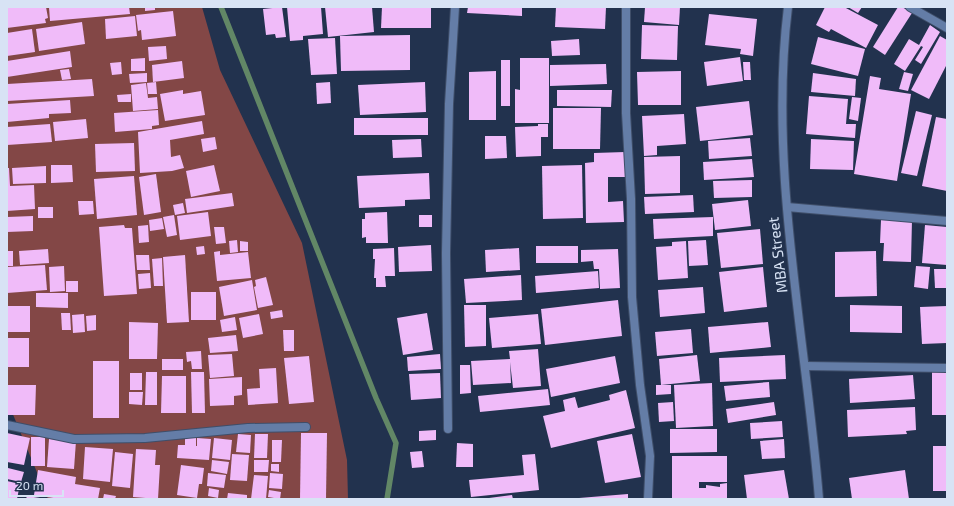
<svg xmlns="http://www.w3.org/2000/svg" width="954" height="506" font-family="'Exo 2',sans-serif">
<rect width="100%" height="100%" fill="#22324e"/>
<polygon fill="#834746" points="7,7 202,7 220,70 302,243 347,460 348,499 48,499 7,400"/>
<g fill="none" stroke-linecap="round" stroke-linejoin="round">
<polyline stroke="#628766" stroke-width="5.5" points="221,7 376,398 396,443 387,499"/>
</g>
<g fill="#f0bbf9">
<polygon points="7,7 46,7 48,18 45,19 46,23 7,28"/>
<polygon points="49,7 129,7 130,14 50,21"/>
<polygon points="145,7 155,7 155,10 145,11"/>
<polygon points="282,7 286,37 276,38 275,34 266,35 263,9"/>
<polygon points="287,7 321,7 323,34 303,36 303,40 290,41"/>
<polygon points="325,7 372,7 374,32 328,37"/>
<polygon points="382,7 431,7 431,28 381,28"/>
<polygon points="468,7 522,7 522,16 467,13"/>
<polygon points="556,7 606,7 605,29 555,27"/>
<polygon points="645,7 680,7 679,25 644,22"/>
<polygon points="825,7 844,7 878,25 866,48 831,29 829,32 816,25"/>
<polygon points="848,7 862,7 858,13"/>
<polygon points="898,7 902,7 912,13 885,55 873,47"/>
<polygon points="173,11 176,36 142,40 141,30 138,31 136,15"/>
<polygon points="709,14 757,19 753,56 740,54 741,49 705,45"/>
<polygon points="135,16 137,36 106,39 105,19"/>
<polygon points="82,22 85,44 39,51 36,29"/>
<polygon points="642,25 678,26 677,60 641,59"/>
<polygon points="930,25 940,32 921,64 915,60 923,47 921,46 905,71 894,64 909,39 919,45"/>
<polygon points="32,29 35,52 7,56 7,33"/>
<polygon points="410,35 410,70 341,71 340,36"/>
<polygon points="940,36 947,40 947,64 929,99 911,90"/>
<polygon points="818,37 865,49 858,76 811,64"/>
<polygon points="335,38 337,74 311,75 308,39"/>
<polygon points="579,39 580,55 552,56 551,41"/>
<polygon points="166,46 167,59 149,61 148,47"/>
<polygon points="70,51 72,67 7,77 7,61"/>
<polygon points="740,57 743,81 707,86 704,62"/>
<polygon points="145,58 145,71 131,71 131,59"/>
<polygon points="520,58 549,58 549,123 515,123 515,89 520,90"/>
<rect x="501" y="60" width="9" height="46"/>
<polygon points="182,61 184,78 153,82 152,65"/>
<polygon points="121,62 122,74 112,75 110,63"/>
<polygon points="743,62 750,62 751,80 744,80"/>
<polygon points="606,64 607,84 550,86 550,65"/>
<polygon points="69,69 71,79 62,80 60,70"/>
<polygon points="496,71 496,120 469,120 469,72"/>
<polygon points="681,71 681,105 638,105 637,72"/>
<polygon points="904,72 913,74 908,91 899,89"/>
<polygon points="147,73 147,82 130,83 129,74"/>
<polygon points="813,73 856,79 855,96 811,92"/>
<polygon points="870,76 881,78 879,89 911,94 897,181 854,174"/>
<polygon points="92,79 94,96 7,101 7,84"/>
<polygon points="156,82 157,94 148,94 147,83"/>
<polygon points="330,82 331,103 317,104 316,83"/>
<polygon points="425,82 426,112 360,115 358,85"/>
<polygon points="146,83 148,98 157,97 158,109 133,111 131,85"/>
<polygon points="183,90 183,94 201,91 205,115 165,121 160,94"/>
<polygon points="557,90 612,90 611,107 557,106"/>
<polygon points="131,94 131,102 118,102 117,95"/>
<polygon points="809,96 848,99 846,124 856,124 855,138 806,134"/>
<polygon points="852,97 861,98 858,121 849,119"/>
<polygon points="70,100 71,113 49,114 49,118 7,122 7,104"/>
<polygon points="749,101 753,135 700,141 696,107"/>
<polygon points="553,108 601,108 600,149 553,149"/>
<polygon points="158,110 159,125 152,126 152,129 115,132 114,113"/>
<polygon points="916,111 932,115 917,176 901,173"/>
<polygon points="684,114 686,144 657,146 657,155 644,156 642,116"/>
<polygon points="936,117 947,119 947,191 922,186"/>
<rect x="354" y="118" width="74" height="17"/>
<polygon points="86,119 88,138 55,141 53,122"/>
<polygon points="202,121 204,134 170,140 171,157 180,155 184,168 172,171 140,173 138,132"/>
<polygon points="50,124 52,142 7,145 7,127"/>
<polygon points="538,124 548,124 548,137 541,137 541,156 516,157 515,127 538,126"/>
<polygon points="485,136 506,136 507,158 485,159"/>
<polygon points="215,137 217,149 203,152 201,139"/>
<polygon points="750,138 752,156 709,159 708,141"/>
<polygon points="421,139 422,157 393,158 392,140"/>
<polygon points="811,139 854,141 853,170 810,169"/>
<polygon points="134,143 135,171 96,172 95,144"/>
<polygon points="625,152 625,177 608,177 608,202 623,201 624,222 586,223 585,163 594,162 594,153"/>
<polygon points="680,156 680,193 645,194 644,157"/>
<polygon points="752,159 754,177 704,180 703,162"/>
<polygon points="51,165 72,165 73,182 51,183"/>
<polygon points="214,165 220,191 191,197 186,171"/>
<polygon points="582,165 583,218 543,219 542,166"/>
<polygon points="46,166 46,183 13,184 12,168"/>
<polygon points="7,168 9,168 10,186 34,185 35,209 7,211"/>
<polygon points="429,173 430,199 405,200 405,206 359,208 357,176"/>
<polygon points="156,174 161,212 144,215 139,177"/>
<polygon points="134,176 137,215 97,219 94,179"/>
<polygon points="752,180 752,197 714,198 713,181"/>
<polygon points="232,193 234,206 187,213 185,199"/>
<polygon points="693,195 694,212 645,214 644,197"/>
<polygon points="748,200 751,226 715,230 712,204"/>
<polygon points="78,201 93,201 94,214 79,215"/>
<polygon points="183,203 185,213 175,215 173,205"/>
<rect x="38" y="207" width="15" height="11"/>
<polygon points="208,212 211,236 180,240 177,216"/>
<polygon points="387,212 388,243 366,243 366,237 362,238 362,219 365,219 365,213"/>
<polygon points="174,215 177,235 167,237 163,217"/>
<rect x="419" y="215" width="13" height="12"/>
<polygon points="33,216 33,231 7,232 7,217"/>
<polygon points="713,217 713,236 654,239 653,219"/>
<polygon points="162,218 164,229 150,231 149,220"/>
<polygon points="881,220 912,220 911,262 883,261 884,243 880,243"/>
<polygon points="124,225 125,228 132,228 137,294 104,296 99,227"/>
<polygon points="148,225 149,242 139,243 138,226"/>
<polygon points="925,225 947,227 947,265 922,263"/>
<polygon points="214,227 224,227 226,243 216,244"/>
<polygon points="760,229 763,264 721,268 717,233"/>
<polygon points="237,240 238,252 230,253 229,241"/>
<polygon points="706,240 708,265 689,266 688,241"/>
<polygon points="240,241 248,242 248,251 240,251"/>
<polygon points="686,241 688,278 658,280 656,247 672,246 672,242"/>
<polygon points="431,245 432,271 399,272 398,247"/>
<polygon points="204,246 205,254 197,255 196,247"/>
<rect x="536" y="246" width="42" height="17"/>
<polygon points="394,248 395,276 385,276 386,287 376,287 376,278 374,278 375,259 373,259 373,249"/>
<polygon points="519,248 520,270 486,272 485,250"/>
<polygon points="48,249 49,263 20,265 19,251"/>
<polygon points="618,249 620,288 600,289 599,269 594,269 593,261 581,262 581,250"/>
<rect x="7" y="251" width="6" height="15"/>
<polygon points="220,251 220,255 248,252 251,278 217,281 214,252"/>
<polygon points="876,251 877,296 835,297 835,252"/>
<polygon points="136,255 149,255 150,270 137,270"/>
<polygon points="185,255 189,322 167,323 163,257"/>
<polygon points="162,258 163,286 154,286 152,259"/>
<polygon points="45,265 47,290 7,293 7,267"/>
<polygon points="64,266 65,291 50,292 49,267"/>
<polygon points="916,266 930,267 928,289 914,287"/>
<polygon points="763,267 767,307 724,312 719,272"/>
<polygon points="934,269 947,269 947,288 935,288"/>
<polygon points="598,271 599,288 536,293 535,276"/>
<polygon points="150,273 151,288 139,289 138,274"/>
<polygon points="521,275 522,300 466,303 464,279"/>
<polygon points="266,277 273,305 258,308 254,287 256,286 255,280"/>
<polygon points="252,280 257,310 224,316 219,287"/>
<rect x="66" y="281" width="12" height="11"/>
<polygon points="703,287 705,313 660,317 658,290"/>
<rect x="191" y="292" width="25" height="28"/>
<polygon points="36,293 68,293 68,308 36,307"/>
<polygon points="618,300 622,336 545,345 541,309"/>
<polygon points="464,305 486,305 486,346 465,347"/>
<polygon points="850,305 902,306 902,333 850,332"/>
<rect x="7" y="306" width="23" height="26"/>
<polygon points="947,306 947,343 922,344 920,307"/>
<polygon points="282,310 283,317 271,319 270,312"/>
<polygon points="61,313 70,313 71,330 62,330"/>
<polygon points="427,313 433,350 403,355 397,318"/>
<polygon points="84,314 85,332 73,333 72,315"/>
<polygon points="259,314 263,334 243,338 239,318"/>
<polygon points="538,314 541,344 492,348 489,318"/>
<polygon points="96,315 96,330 87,331 86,316"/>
<polygon points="235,317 237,330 222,332 220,320"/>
<polygon points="129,322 158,323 157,359 129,359"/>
<polygon points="768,322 771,347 710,353 708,327"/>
<polygon points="691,329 693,353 657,356 655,332"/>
<polygon points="283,330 294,330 294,351 284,351"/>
<polygon points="236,335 238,351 210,353 208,338"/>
<rect x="7" y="338" width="22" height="29"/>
<polygon points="538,349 541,386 513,388 510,362 511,383 473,385 471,361 510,359 509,351"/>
<polygon points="201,351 202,369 192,369 191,361 187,362 186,352"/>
<polygon points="232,354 234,376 210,378 208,355"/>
<polygon points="440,354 441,369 408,371 407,357"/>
<polygon points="697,355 700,381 661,385 659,359"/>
<polygon points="785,355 786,379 720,382 719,358"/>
<polygon points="309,356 314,402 289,404 284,358"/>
<polygon points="615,356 620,383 551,397 546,369"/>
<rect x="162" y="359" width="21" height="11"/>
<rect x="93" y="361" width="26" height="57"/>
<polygon points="460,365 470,365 471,393 460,394"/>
<polygon points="276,368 278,403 248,405 247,389 260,388 259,369"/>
<polygon points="146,372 157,372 157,405 145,405"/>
<polygon points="191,372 204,372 205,413 192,413"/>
<rect x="932" y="372" width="15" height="43"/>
<rect x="130" y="373" width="12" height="17"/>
<polygon points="440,373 441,398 411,400 409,374"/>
<polygon points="913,375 915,399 850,403 849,379"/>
<polygon points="162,376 186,376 186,413 161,413"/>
<polygon points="242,377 242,395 234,396 234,405 210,406 209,379"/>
<polygon points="769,382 770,397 726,401 724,386"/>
<polygon points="712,383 713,426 676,428 674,385"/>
<polygon points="7,385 36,385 35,415 7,415"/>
<polygon points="656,385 671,385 671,394 656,395"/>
<polygon points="548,389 550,405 480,412 478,396"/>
<polygon points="626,390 635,428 551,448 543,416 565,411 563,400 575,397 578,408 610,400 609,395"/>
<polygon points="129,392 143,392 142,405 129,404"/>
<polygon points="673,402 674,421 659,422 658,403"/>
<polygon points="774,402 776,415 728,423 726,409"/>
<polygon points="915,407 916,430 906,431 907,434 848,437 847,410"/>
<polygon points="782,421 783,437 751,439 750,423"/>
<polygon points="670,429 717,429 717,452 670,453"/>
<polygon points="436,430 436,440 419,441 419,431"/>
<polygon points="7,433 30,438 24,465 7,462"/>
<polygon points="301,433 327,433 326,499 300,499"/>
<polygon points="238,434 251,435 250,453 236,452"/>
<polygon points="255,434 268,434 267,458 254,458"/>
<polygon points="632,434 641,477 605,483 597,441"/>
<rect x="31" y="437" width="14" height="29"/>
<polygon points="185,437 196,438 196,446 197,446 197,438 211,439 209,460 177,458 178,445 185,445"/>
<polygon points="214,438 232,440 230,460 212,458"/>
<polygon points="49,439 76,441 74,469 47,467"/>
<polygon points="784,439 785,458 762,459 760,441"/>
<polygon points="272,440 282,440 281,462 272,462"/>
<polygon points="457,443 473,444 473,467 456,467"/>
<rect x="933" y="446" width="14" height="45"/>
<polygon points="85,447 113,449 110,482 83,479"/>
<polygon points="136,449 156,450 155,465 160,465 158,499 133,497"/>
<polygon points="422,451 424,467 412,468 410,452"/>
<polygon points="115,452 133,454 130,488 112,486"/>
<polygon points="232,454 249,455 247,481 230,480"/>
<polygon points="535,454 539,490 471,497 469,480 524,475 522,455"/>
<polygon points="672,456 727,456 727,482 699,482 699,488 706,488 706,485 720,487 720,484 727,483 727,499 672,499"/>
<polygon points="212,460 229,462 227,474 211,471"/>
<polygon points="254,460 269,460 268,472 254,472"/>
<polygon points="271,464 279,464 279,472 271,471"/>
<polygon points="181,465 204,468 202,484 199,484 197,498 177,495"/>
<polygon points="8,468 24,472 21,482 7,479"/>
<polygon points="38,470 76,477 75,484 100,488 98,499 60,499 34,495"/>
<polygon points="784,470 789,499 747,499 744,475"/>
<polygon points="905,470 909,499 852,499 849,478"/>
<polygon points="208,473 226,475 224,488 207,486"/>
<polygon points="270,473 283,474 282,489 269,488"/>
<polygon points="254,475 268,476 266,499 251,499"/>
<polygon points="7,481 20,484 17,499 7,499"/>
<polygon points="209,488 219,490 218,498 208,496"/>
<polygon points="269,490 281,492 280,499 268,497"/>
<polygon points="228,493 247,495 247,499 227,499"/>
<polygon points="104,494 116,496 115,499 103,499"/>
<polygon points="628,494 628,499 579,499 579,498"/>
<polygon points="512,495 513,499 489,499 489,498"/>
<polygon points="27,496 40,498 40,499 26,499"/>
</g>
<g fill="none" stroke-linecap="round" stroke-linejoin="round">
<g stroke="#3f4e69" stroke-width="10">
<g id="minor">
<polyline points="626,7 626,113 631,199 632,297 640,385 650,456 648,499"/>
<polyline points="910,7 947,28"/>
<polyline points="787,207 947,221"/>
<polyline points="805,366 947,368"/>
<polyline points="7,425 74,439 145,438 248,428 306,427"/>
<polyline points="448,429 446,253 449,104 455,7"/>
</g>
</g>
<g stroke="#3f4e69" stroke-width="10">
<path id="tertiary" d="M788 7C768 169 806 337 819 499"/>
</g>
<use href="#minor" stroke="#647da7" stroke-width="8"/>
<use href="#tertiary" stroke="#647da7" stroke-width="8"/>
</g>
<g text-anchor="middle" stroke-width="4" stroke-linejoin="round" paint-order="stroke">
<g font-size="15" fill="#d8e3f5" stroke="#22324e">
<text transform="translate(778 255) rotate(-97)" y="5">MBA Street</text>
</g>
</g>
<rect width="954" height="506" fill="none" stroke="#d8e3f5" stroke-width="16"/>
<path d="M10 490v6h53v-6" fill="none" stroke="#d8e3f5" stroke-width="2"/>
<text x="16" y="490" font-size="12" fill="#d8e3f5" stroke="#22324e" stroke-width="3" paint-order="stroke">20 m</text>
</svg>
